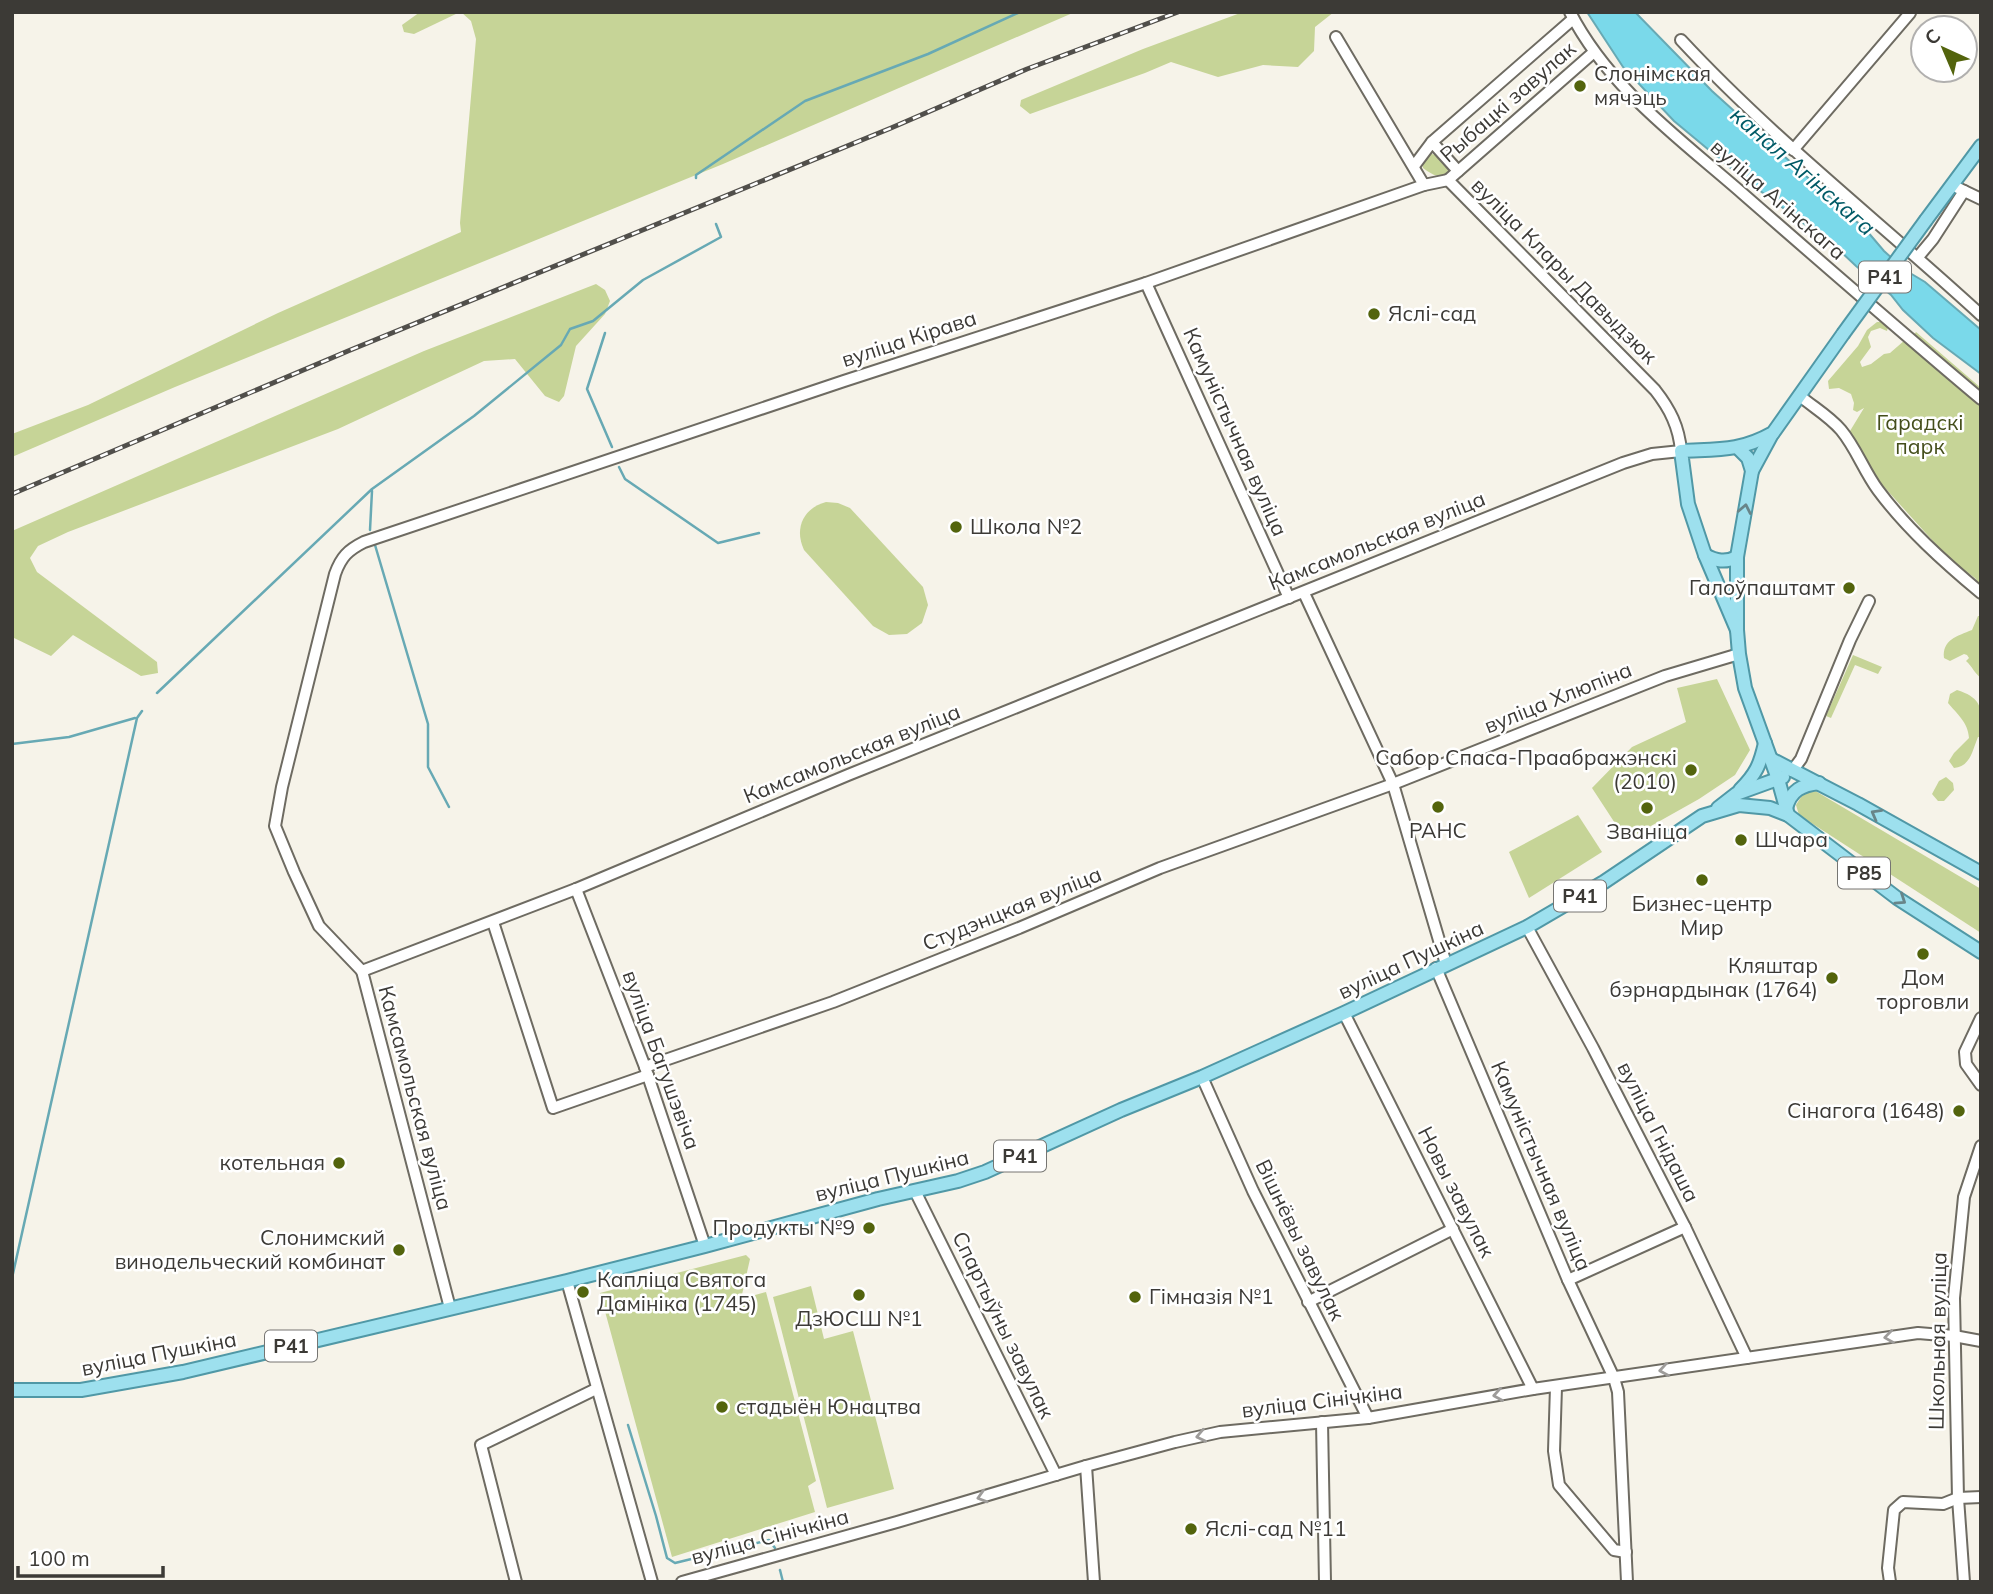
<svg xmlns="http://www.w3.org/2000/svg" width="1993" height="1594" font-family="Mulish,sans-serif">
<rect width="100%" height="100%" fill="#f6f3e9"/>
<g fill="#c6d497">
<polygon points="420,12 460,12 414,34 404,32 402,25"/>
<polygon points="461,12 1075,12 723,164 175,387 12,457 12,434 88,405 278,313 461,232 460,223 476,39 471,21"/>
<polygon points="1243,12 1334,12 1315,27 1314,51 1298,67 1263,65 1218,77 1171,62 1145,73 1030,114 1020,106 1021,100 1143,49"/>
<path d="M1429 153 1441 157 1449 168 1446 175C1438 179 1430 173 1423 168L1422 162Z"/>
<polygon points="596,284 605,290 610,301 605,314 576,346 564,396 559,402 545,396 515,359 484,361 338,429 68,532 38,546 30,558 37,572 157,662 158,673 141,676 73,635 51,656 12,637 12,531 424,351"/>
<polygon points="1877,322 1882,322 1888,327 1887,331 1880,328 1871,331 1868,337 1871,347 1860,362 1862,367 1871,364 1884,354 1890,353 1905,340 1909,342 1916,332 1981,388 1981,586 1975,578 1951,561 1876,478 1850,431 1864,408 1857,412 1853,410 1854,403 1851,394 1839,388 1829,389 1828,381 1858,346 1867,330"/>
<path d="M826 502 838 503 850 508 923 587 928 605 922 623 907 634 889 635 873 626 804 550C794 529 803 508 826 502Z"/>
<path d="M1978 616H1981V678C1975 674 1972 666 1966 661L1969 658 1967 655 1964 654 1950 661 1944 658C1942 640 1957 636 1972 630Z"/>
<polygon points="1853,655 1882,667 1878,674 1855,665 1831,718 1826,716"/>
<polygon points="1717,679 1750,750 1735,775 1699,799 1626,840 1592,788 1632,747 1686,722 1677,688"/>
<path d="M1957 690C1986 699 1981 713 1981 737H1978C1972 751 1971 766 1954 768L1949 761 1954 753 1969 738C1968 722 1957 714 1948 703L1950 694Z"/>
<polygon points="1946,777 1953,783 1954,790 1944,801 1938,801 1932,794 1939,781"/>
<polygon points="1812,789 1981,889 1981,933 1799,815 1796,805 1803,794"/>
<polygon points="1578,815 1602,852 1529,898 1509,852"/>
<polygon points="746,1255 750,1259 741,1299 766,1292 816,1481 808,1486 815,1512 672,1557 600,1293"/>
<polygon points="811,1286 824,1339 853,1331 894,1489 827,1508 773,1297"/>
</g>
<polygon fill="#7ad9ea" stroke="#67a9b4" stroke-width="2" points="1587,12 1635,12 1712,91 1867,231 1884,251 1905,270 1925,282 1981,330 1981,374 1933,338 1903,310 1891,295 1856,266 1839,250 1739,175 1674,121 1623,67"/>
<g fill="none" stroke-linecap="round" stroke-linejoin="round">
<g stroke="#67a9b4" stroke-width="2.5">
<polyline points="696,178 696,175 805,101 928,54 1020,12"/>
<polyline points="605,333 587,389 612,447"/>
<polyline points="619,467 625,479 718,543 759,533"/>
<polyline points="370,530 372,491"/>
<polyline points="375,545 428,724 428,767 449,807"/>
<polyline points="157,693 372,489 474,416 561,345 570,329 593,321 643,280 721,237 716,224"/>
<polyline points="12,744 69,737 135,718"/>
<polyline points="12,1278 137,718 142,711"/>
<polyline points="628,1425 656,1516 667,1558 675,1563 769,1540 775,1548"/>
<polyline points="780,1570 783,1582"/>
</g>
<g stroke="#6e6b62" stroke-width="14">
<g id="minor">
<path d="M1570 12C1609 88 1679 138 1742 193 1821 262 1900 331 1981 399"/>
<path d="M1681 40C1774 140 1881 223 1981 315"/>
<polyline points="1432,142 1573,19"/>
<polyline points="1793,150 1910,13"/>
<polyline points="1414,166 1432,142 1458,171"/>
<polyline points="1448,180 1594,52"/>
<polyline points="1958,188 1981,199"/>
<polyline points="1918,257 1933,239 1964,191"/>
<polyline points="1146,283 1289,598"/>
<path d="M1800 396C1813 407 1829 416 1841 430 1856 448 1864 471 1878 490 1906 528 1944 562 1981 593"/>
<polyline points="1304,593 1393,784 1446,964"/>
<polyline points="1792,771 1801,759 1850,640 1869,601"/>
<polyline points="576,889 645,1067 705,1246"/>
<polyline points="493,922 553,1108 648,1075"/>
<polyline points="1527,927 1593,1048 1685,1227 1747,1358"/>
<polyline points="1436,968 1568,1280 1614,1378 1618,1392 1627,1582"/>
<path d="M362 971 319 926 294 872 275 826 282 787 335 574C341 557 348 550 364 542L844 381 1146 283 1424 185"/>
<polyline points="1344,1013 1533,1389"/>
<polyline points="1981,1018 1965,1052 1966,1064 1981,1085"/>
<polyline points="645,1067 833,1002 1019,928 1160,868 1393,784 1665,676 1739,654"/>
<polyline points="1202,1077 1253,1191 1368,1418"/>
<polyline points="915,1191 1056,1475"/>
<polyline points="1568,1280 1685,1227"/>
<polyline points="567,1281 652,1582"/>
<polyline points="1308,1302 1453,1229"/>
<path d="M450 1308 362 971 576 889 848 775 1623 463 1652 454 1681 451C1679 427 1670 409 1655 390L1448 180 1424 185 1336 37"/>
<polyline points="1556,1387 1554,1451 1559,1485 1614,1550 1626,1552"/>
<polyline points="1322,1422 1325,1582"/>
<polyline points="1086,1466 1094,1582"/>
<polyline points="516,1582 481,1445 596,1389"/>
<polyline points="682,1582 897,1522 1086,1466 1175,1442 1220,1432 1368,1418 1533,1389 1918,1333 1954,1336 1981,1341"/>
<polyline points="1890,1582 1888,1568 1894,1510 1903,1502 1943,1504 1958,1498 1981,1497"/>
<polyline points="1964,1582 1958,1498 1954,1298 1964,1197 1981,1146"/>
</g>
</g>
<g stroke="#5098a6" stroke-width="16">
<g id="major">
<polyline points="1926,220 1981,146"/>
<polyline points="1738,448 1748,458 1752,471 1737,557 1737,630 1739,654 1745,688 1778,779 1788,815"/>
<polyline points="1752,471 1772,434"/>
<path d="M1705 555C1716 561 1725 563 1737 557"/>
<path d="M1737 630 1705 555 1688 504 1681 451C1718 449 1739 452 1773 433L1843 334"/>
<polyline points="1771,759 1858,804 1981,873"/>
<path d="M1740 790C1756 774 1760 765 1765 743"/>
<polyline points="1718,808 1736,794 1783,777"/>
<path d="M1786 808C1791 790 1802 785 1819 783"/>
<polyline points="12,1390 81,1390 183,1372 567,1281 705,1246 878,1199 958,1181 985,1172 1121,1110 1202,1077 1344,1013 1527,927 1604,882 1702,816 1739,805 1770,808 1788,815 1897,898 1981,952"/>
</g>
</g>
<use href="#minor" stroke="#fff" stroke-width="10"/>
<use href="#major" stroke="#9de0ee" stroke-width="12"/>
<g stroke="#514f4b" stroke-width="5">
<polyline id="rail" points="12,494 348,351 891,128 1027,69 1178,12"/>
</g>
<use href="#rail" stroke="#fff" stroke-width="2.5" stroke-dasharray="8" stroke-linecap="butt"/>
<g stroke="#5098a6" stroke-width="16" stroke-linecap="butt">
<polyline id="major-bridge" points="1843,334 1926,220"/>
</g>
<use href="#major-bridge" stroke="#9de0ee" stroke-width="12"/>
</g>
<defs><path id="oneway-chevron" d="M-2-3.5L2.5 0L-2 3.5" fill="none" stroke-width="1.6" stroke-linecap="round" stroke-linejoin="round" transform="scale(1.75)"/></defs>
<g stroke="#688589">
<use href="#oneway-chevron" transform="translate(1745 509) rotate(-79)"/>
<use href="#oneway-chevron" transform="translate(1876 814) rotate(-151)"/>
<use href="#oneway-chevron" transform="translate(1901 900) rotate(34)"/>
</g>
<g stroke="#9e9c9a">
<use href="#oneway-chevron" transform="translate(1889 1337) rotate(172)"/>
<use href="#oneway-chevron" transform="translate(1664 1370) rotate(171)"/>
<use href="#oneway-chevron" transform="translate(1498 1395) rotate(170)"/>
<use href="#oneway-chevron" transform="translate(1201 1436) rotate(168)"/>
<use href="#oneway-chevron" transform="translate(982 1497) rotate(163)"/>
</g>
<g fill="#53640d" stroke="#fff" stroke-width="2.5">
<circle cx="1580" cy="86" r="7"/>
<circle cx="1374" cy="314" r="7"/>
<circle cx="956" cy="527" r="7"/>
<circle cx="1849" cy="588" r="7"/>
<circle cx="1691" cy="770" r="7"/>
<circle cx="1438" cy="807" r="7"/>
<circle cx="1647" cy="808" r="7"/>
<circle cx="1741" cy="840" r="7"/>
<circle cx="1702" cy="880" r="7"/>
<circle cx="1923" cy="954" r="7"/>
<circle cx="1832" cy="978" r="7"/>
<circle cx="1959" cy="1111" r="7"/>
<circle cx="339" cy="1163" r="7"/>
<circle cx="869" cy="1228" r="7"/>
<circle cx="399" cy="1250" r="7"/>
<circle cx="583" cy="1292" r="7"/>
<circle cx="859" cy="1295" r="7"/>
<circle cx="1135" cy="1297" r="7"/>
<circle cx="722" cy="1407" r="7"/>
<circle cx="1191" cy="1529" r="7"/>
</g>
<g text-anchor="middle" stroke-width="5" stroke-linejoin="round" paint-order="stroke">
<g fill="#fff" stroke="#767572" stroke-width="2">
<rect x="1859" y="261.5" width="52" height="31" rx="5"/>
<rect x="1838" y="857.5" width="52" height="31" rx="5"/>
<rect x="1554" y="880.5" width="52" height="31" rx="5"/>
<rect x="994" y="1140.5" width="52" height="31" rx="5"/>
<rect x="265" y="1330.5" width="52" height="31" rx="5"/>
</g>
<g font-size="19" font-weight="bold" fill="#3c3a36">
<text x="1885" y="284">Р41</text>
<text x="1864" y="880">Р85</text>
<text x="1580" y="903">Р41</text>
<text x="1020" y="1163">Р41</text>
<text x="291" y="1353">Р41</text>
</g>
<g font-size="21" fill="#3c3a36" stroke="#fff" text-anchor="start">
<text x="1594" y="81">Слонімская<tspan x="1594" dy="24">мячэць</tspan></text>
<text x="1388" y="321">Яслі-сад</text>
<text x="970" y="534">Школа №2</text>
<text x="1835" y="595" text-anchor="end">Галоўпаштамт</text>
<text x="1677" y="765" text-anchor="end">Сабор Спаса-Праабражэнскі<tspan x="1677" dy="24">(2010)</tspan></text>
<text x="1438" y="838" text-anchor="middle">РАНС</text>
<text x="1647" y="839" text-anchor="middle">Званіца</text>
<text x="1755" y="847">Шчара</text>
<text x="1702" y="911" text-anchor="middle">Бизнес-центр<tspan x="1702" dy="24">Мир</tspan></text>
<text x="1818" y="973" text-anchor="end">Кляштар<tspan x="1818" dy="24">бэрнардынак (1764)</tspan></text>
<text x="1923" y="985" text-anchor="middle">Дом<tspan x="1923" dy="24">торговли</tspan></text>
<text x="1945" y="1118" text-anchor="end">Сінагога (1648)</text>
<text x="325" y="1170" text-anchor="end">котельная</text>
<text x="855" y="1235" text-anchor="end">Продукты №9</text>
<text x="385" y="1245" text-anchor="end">Слонимский<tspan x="385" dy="24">винодельческий комбинат</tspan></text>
<text x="597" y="1287">Капліца Святога<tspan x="597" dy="24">Дамініка (1745)</tspan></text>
<text x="1149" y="1304">Гімназія №1</text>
<text x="859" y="1326" text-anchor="middle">ДзЮСШ №1</text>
<text x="736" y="1414">стадыён Юнацтва</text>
<text x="1205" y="1536">Яслі-сад №11</text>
</g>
<g font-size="21" fill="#3c3a36" stroke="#fff">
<text transform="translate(1508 102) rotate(-41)" y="7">Рыбацкі завулак</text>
<text transform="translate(1778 200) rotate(41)" y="7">вуліца Агінскага</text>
<text transform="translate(1564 271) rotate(45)" y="7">вуліца Клары Давыдзюк</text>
<text transform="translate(909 339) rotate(-18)" y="7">вуліца Кірава</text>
<text transform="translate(1235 432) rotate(66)" y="7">Камуністычная вуліца</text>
<text transform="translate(1377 541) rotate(-22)" y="7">Камсамольская вуліца</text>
<text transform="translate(1558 698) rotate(-22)" y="7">вуліца Хлюпіна</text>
<text transform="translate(852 754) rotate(-22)" y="7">Камсамольская вуліца</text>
<text transform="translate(1012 909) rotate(-22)" y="7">Студэнцкая вуліца</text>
<text transform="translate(1411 960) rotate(-25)" y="7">вуліца Пушкіна</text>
<text transform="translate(661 1060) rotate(70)" y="7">вуліца Багушэвіча</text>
<text transform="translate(415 1098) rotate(75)" y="7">Камсамольская вуліца</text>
<text transform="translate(1658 1132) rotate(63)" y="7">вуліца Гнідаша</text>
<text transform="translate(1541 1166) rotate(67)" y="7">Камуністычная вуліца</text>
<text transform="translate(892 1176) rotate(-14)" y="7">вуліца Пушкіна</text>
<text transform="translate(1456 1192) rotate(63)" y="7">Новы завулак</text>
<text transform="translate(1300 1240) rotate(64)" y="7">Вішнёвы завулак</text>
<text transform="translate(1003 1325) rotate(64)" y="7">Спартыўны завулак</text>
<text transform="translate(1938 1341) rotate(-89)" y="7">Школьная вуліца</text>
<text transform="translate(159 1354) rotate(-11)" y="7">вуліца Пушкіна</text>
<text transform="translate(1322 1401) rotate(-7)" y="7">вуліца Сінічкіна</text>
<text transform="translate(770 1537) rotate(-15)" y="7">вуліца Сінічкіна</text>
</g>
<g font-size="21" fill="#444e1b" stroke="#fff">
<text x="1920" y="430">Гарадскі<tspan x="1920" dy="24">парк</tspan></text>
</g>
<g font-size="23" font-style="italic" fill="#005a66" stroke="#fff">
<text transform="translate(1803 171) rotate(41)" y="8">канал Агінскага</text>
</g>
</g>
<rect width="1993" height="1594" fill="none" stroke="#3c3a36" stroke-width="28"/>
<g transform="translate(1944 49) rotate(316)"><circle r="33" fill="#ffffff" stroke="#b1b0af" stroke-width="2"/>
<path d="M0-5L12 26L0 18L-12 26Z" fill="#53640d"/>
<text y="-10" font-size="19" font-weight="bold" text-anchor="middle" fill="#3c3a36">С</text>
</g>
<path d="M18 1566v10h145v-10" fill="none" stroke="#3c3a36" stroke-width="3.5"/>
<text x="28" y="1566" font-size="21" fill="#3c3a36" stroke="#ffffff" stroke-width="5" paint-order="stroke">100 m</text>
</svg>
